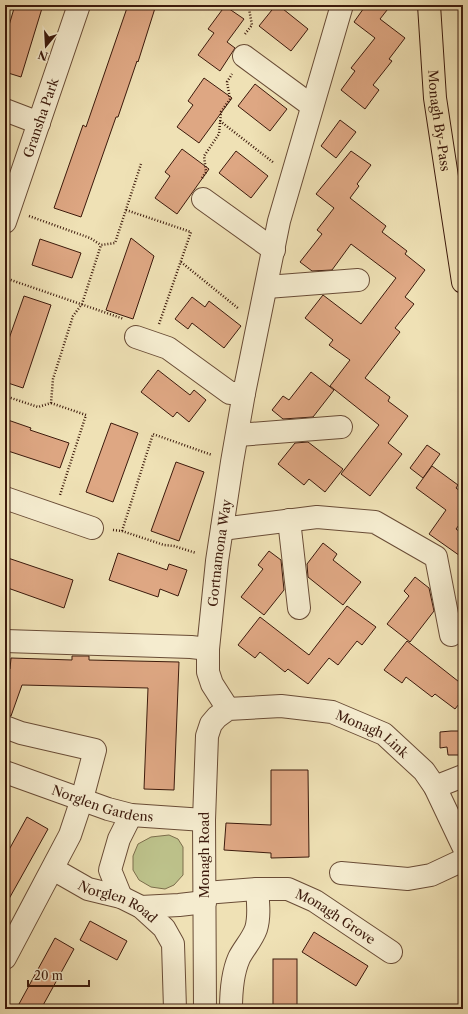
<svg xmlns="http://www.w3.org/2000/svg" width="468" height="1014" font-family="'Libre Caslon Text',serif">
<rect width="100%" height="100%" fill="#efe1b5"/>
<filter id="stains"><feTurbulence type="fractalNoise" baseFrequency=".005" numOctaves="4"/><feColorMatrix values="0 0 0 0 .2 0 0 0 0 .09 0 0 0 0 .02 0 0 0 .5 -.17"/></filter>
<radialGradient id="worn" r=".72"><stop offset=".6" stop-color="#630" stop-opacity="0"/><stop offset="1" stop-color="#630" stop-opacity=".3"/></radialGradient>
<polygon fill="#bdc28b" stroke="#7c6e4c" points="169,835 178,839 183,847 183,875 174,885 165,889 151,887 139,880 133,870 133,856 138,844 151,837"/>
<g fill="#dea783" stroke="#3c1a0c">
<polygon points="15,5 43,5 21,77 5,72 5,39"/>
<polygon points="128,5 156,5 138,62 137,61 118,117 116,117 81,217 54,208 83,125 86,127"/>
<polygon points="276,5 278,5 308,29 291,51 259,26"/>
<polygon points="366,5 391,5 380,19 405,38 389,59 392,61 373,85 379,90 365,109 341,90 355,71 351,68 375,38 354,22"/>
<polygon points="225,6 244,19 227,42 235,48 220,71 198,55 214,33 208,29"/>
<polygon points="204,78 232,98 199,143 177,127 193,105 188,101"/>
<polygon points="255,84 287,109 270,131 238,106"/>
<polygon points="340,120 356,132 336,158 321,146"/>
<polygon points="182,149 209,169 177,214 155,198 170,176 165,172"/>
<polygon points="236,151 268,176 251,198 219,173"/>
<polygon points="351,151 371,165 357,184 359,186 350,198 386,226 382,232 407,251 405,254 425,270 405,297 414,304 395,328 400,332 365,378 390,397 388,401 408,416 388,443 402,454 370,496 341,474 379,425 330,386 350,360 329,345 333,340 305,318 323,295 361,324 396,278 351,244 332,270 312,271 300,262 322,234 317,230 334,208 316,194"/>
<polygon points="131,238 154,256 133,319 106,310"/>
<polygon points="40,239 81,253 72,278 32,265"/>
<polygon points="24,296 51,305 23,388 5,382 5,350"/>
<polygon points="192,297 205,307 209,301 241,326 224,348 192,323 188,329 175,319"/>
<polygon points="158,370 190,395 194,390 206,400 189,422 177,412 173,417 141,392"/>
<polygon points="311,372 334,390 313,417 283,419 272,410 283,396 289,400"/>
<polygon points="5,419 31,428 30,430 69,443 60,468 5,450"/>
<polygon points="111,423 138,433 113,502 86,492"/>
<polygon points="308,442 343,469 325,492 309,479 304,485 278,464 295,443"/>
<polygon points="427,445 440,454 423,478 410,468"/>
<polygon points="176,462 204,472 179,541 151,531"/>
<polygon points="432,466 458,485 456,488 460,491 463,487 463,522 462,521 456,529 463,534 463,558 429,534 446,510 416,488"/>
<polygon points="323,543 337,554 333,560 361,582 343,605 308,577 307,564"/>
<polygon points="269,551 281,560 284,590 264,615 241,597 263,569 258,565"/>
<polygon points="118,553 167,570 169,564 187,570 178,596 160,589 158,597 109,580"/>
<polygon points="5,557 73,580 64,608 5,587"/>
<polygon points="415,577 429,588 434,611 410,642 387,624 409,596 404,591"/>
<polygon points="347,606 376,627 362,645 357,641 338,665 329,658 308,684 288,669 285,672 260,652 255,658 238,645 260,617 309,655"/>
<polygon points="407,641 463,685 463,699 455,709 435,694 432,697 406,677 402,683 384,670"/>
<polygon points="72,656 89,656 89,660 179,662 174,790 144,789 148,688 22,685 11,716 5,715 5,668 10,669 11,658 72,660"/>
<polygon points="451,731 463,731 463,755 448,755 447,747 440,748 440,732"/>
<polygon points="271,770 308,770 309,857 271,858 271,853 224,850 226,823 271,825"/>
<polygon points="27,817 48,829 5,906 5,857"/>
<polygon points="90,921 127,941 117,960 80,940"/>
<polygon points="314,932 368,966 356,986 302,952"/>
<polygon points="55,938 74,949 41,1009 28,1009 19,1004"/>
<rect x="273" y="959" width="24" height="50"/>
</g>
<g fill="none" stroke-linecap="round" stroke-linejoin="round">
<g stroke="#694c36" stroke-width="24">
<g id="minor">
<polyline points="244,56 312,106"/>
<polyline points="5,110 39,123"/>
<polyline points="203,199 274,250"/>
<path id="s1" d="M5 222 79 5"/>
<polyline points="267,287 358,280"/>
<polyline points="136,337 168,348 230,393 244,393"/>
<polyline points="238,435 341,427"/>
<polyline points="5,498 92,528"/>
<polyline points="289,520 299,608"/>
<polyline points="222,529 317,517 375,522 436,557 451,635"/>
<polyline points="5,641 191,647 208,649"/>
<path id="s2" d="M228 709 212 684 208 672V649L217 561 232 462 244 393 279 221 342 5"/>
<polyline points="5,727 21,733 95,750 82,799 70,835 5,958"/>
<path id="s3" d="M5 772 108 809 131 815 204 820"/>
<polyline points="435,787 463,776"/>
<path id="s4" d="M53 869 88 889 121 897 141 907 164 928 173 944 175 1009"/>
<polyline points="341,873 408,879 431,875 463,860"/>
<path id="s5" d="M205 893 257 889H288L315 901 391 952"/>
<polyline points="121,897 110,870 119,839 131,815"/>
<polyline points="141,907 179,905 205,902"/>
<path id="s6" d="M205 1009 204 820 207 736 211 724 217 717 228 709 281 706 332 712 384 734 424 771 435 787 463 846"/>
<path d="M231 1009C231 992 232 974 239 958 244 948 252 940 256 929 260 916 258 902 257 889"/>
</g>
</g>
<g stroke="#3c1a0c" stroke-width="24">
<g id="highway">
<path id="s7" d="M429 5 435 98 463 282"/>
</g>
</g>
<g stroke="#3c1a0c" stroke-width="2.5" stroke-dasharray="1 2" stroke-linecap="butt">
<polyline points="245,34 252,25 249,9 251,5"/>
<polyline points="220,121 274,163"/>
<polyline points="202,178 206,172 204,156 219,134 221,112 230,99 227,82 232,74"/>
<polyline points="126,210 191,232 159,324"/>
<polyline points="29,216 90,238 101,245"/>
<polyline points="181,262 239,309"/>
<polyline points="5,278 124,319"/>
<polyline points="5,396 38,407 51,403 53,379 73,316 82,304 101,245 115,243 141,164"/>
<polyline points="51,403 86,415 60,495"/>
<polyline points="113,530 122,531 164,545 174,546 196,553"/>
<polyline points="122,531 153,434 212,455"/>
</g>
<use href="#minor" stroke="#f5eccf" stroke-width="22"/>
<use href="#highway" stroke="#efe1b5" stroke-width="22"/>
</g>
<g text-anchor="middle" stroke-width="4" stroke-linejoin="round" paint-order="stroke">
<g font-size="13" fill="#3c1a0c" stroke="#f5eccf">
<text dy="5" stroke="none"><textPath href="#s1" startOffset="110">Gransha Park</textPath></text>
<text dy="5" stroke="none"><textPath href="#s7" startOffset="116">Monagh By-Pass</textPath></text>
<text dy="5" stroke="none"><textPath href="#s2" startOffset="162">Gortnamona Way</textPath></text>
<text dy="5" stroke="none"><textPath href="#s6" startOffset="459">Monagh Link</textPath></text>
<text dy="5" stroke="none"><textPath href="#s3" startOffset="103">Norglen Gardens</textPath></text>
<text transform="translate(204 855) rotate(-90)" y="5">Monagh Road</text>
<text dy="5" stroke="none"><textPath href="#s4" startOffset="73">Norglen Road</textPath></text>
<text dy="5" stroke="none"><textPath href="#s5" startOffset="138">Monagh Grove</textPath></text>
</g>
</g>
<rect width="468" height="1014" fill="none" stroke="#efe1b5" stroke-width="20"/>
<rect x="6" y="6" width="456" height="1002" fill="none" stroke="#3c1a0c" stroke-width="2"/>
<rect x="10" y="10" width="448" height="994" fill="none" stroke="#3c1a0c"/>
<g transform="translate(46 46) rotate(198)" stroke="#f5eccf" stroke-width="3" paint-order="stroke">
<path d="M0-3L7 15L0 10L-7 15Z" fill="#3c1a0c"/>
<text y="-6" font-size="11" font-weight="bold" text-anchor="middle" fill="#3c1a0c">N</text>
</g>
<path d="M28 980v6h61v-6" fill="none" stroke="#3c1a0c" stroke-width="2"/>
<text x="34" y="980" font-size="12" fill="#3c1a0c" stroke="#f5eccf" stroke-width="3" paint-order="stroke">20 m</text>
<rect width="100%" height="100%" filter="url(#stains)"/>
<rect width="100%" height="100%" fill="url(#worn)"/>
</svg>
